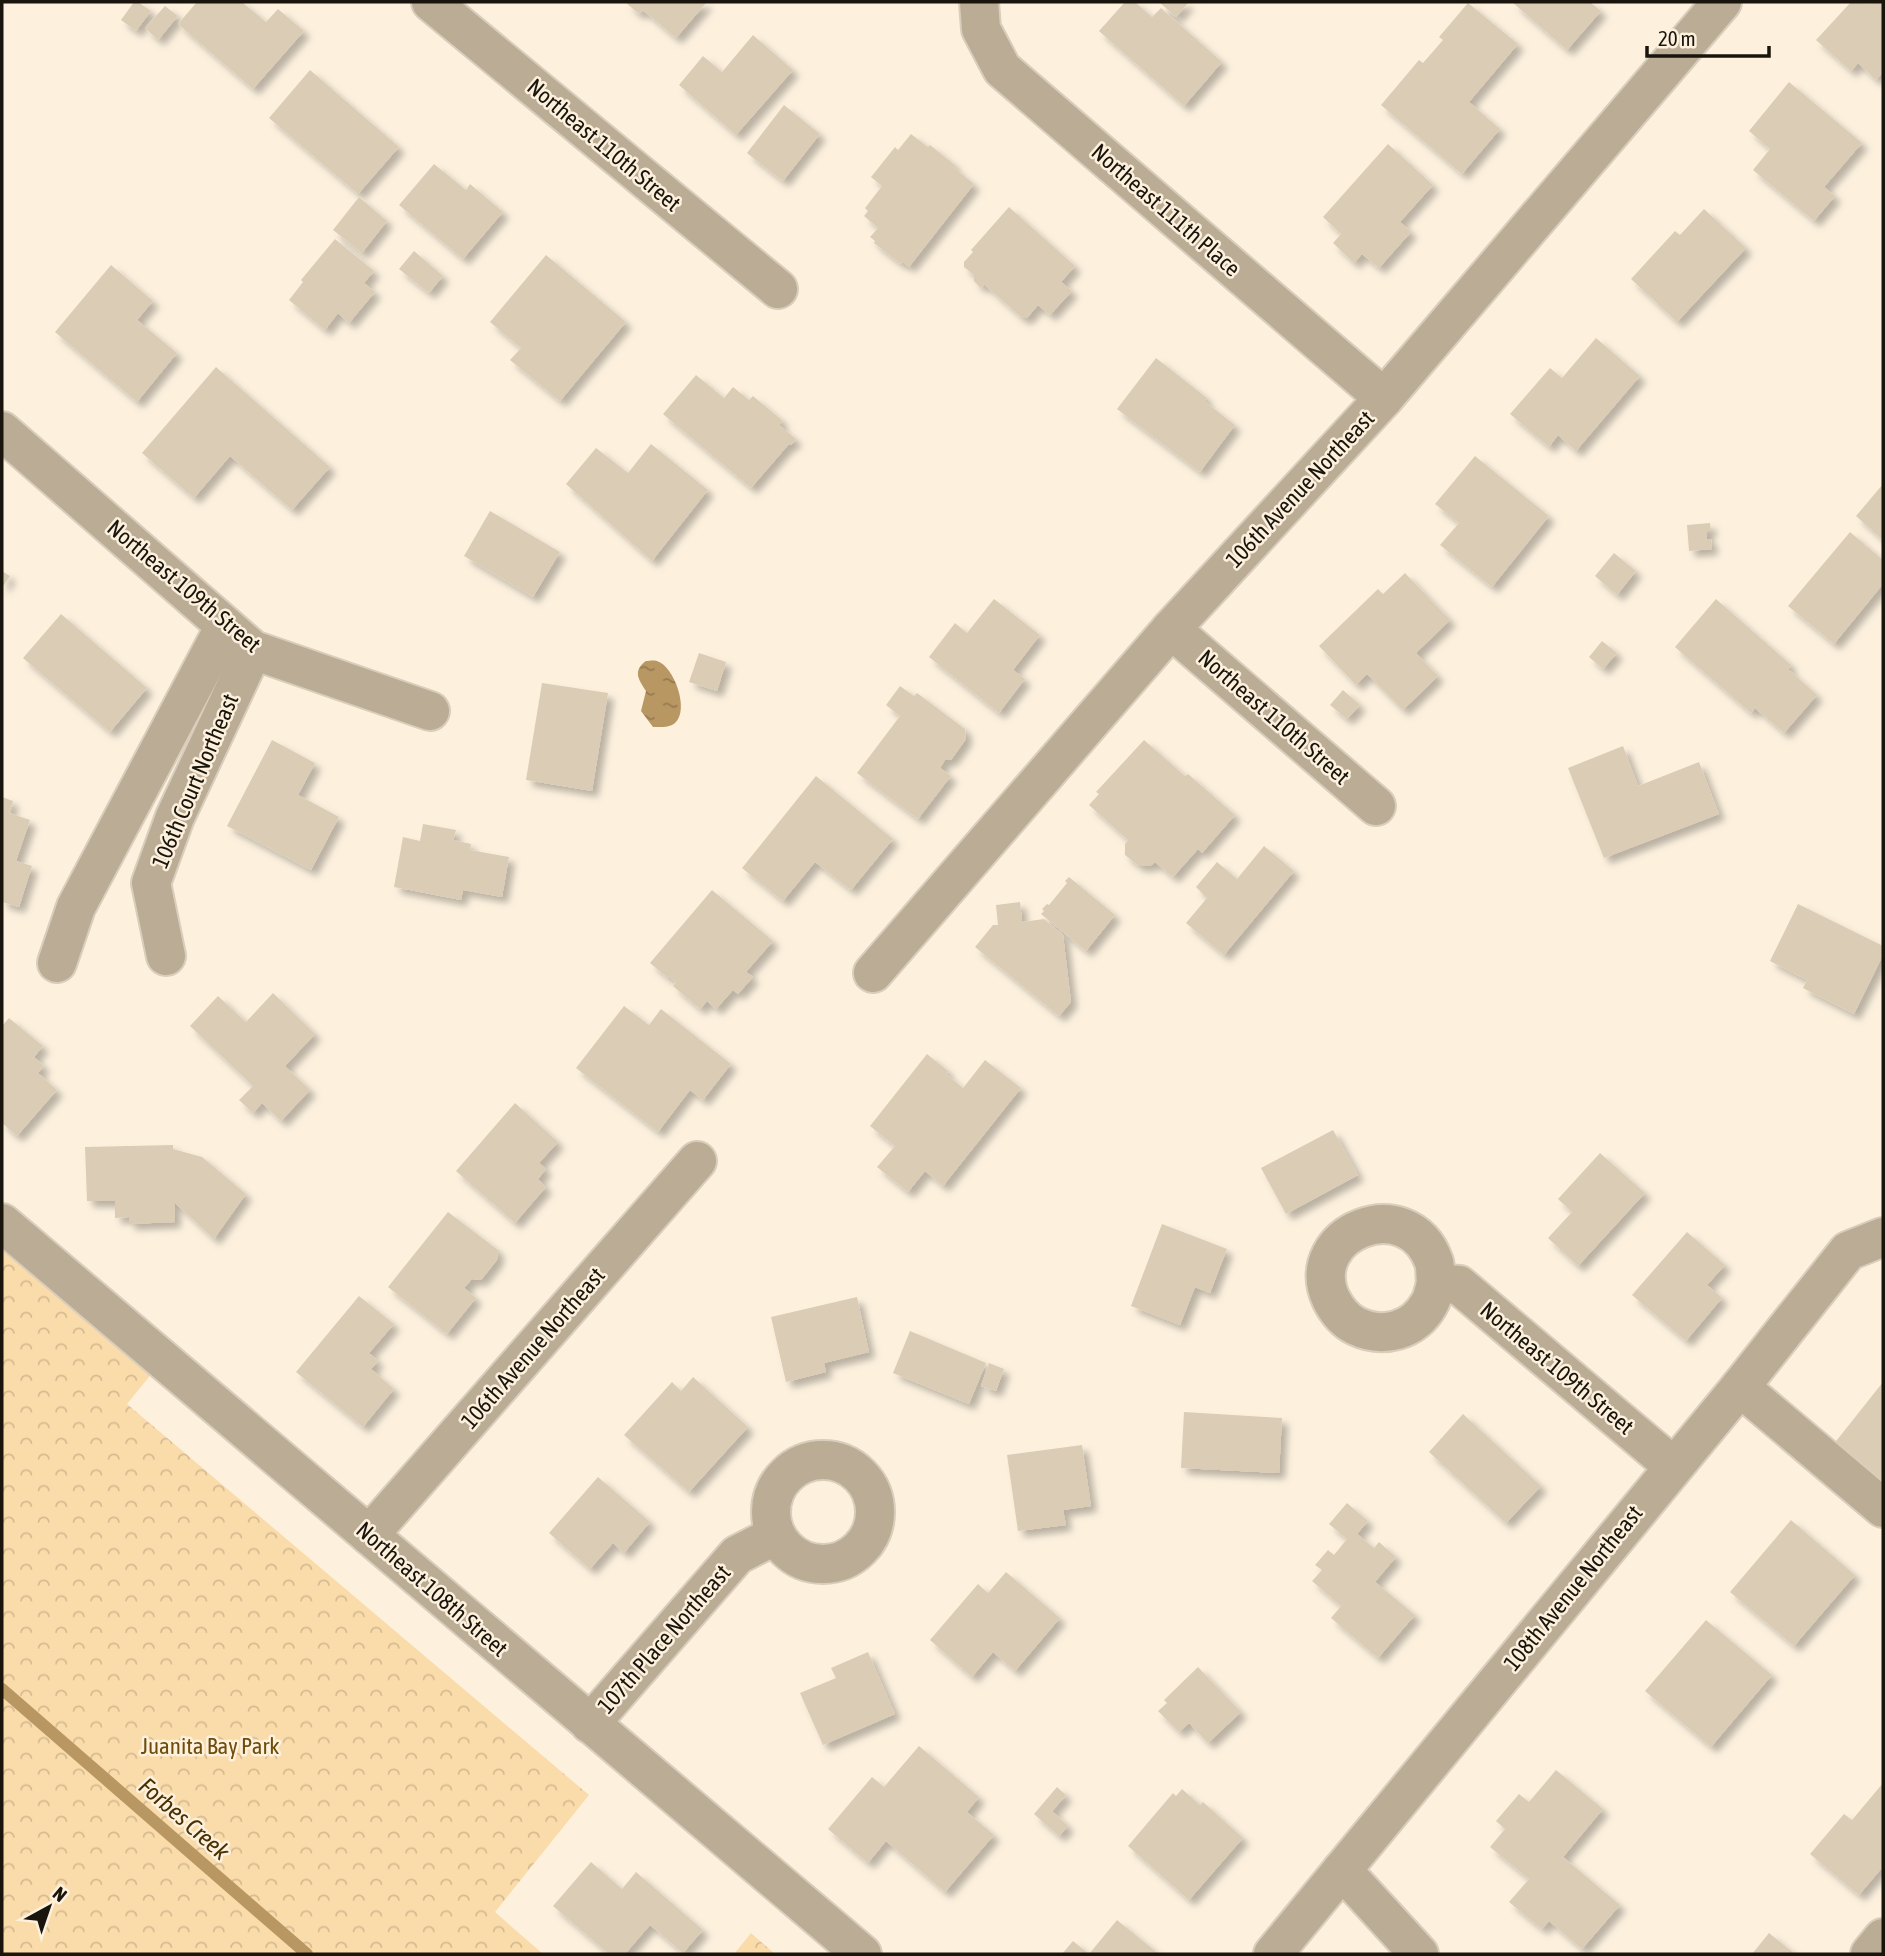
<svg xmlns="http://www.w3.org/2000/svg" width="1885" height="1956" font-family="'Asap Condensed',sans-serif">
<defs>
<pattern id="park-crowns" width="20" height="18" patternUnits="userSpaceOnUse" patternTransform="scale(1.75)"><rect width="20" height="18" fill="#fadbaa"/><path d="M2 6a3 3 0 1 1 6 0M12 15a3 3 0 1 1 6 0" fill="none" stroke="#d6bb91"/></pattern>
<pattern id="water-ripples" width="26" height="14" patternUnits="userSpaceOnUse" patternTransform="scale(1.75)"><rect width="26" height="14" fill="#b89762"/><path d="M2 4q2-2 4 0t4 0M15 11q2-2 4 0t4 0" fill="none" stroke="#957a4f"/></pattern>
<filter id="shadow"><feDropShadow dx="6" dy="6" stdDeviation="3.5" flood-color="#0004"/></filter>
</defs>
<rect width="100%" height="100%" fill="#fdf1de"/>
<g fill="url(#park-crowns)">
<polygon points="2,1244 153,1372 127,1404 589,1795 495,1912 543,1954 2,1954"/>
<polygon points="751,1933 775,1954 734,1954"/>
</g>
<path fill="url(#water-ripples)" d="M646 661C649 661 653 660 657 661 674 666 690 710 675 723 669 728 660 727 653 727L641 711 646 691C639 680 632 671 646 661Z"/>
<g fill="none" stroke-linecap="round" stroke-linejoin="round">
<polyline stroke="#b89762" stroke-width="12" points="2,1689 307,1954"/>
</g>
<g fill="#dbccb5" filter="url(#shadow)">
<polygon points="134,2 138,2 151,11 136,31 121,20"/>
<polygon points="197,2 242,2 266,22 278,9 304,31 253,89 178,24"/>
<polygon points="625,2 707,2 676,38 643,10 639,14"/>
<polygon points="1125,2 1135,2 1152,17 1161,8 1222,62 1184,106 1099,31"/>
<polygon points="1159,2 1189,2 1176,17"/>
<polygon points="1512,2 1590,2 1601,11 1567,50"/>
<polygon points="1851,2 1865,2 1867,4 1868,2 1883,2 1883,72 1876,80 1858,63 1851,71 1816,40"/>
<polygon points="1468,3 1518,44 1469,102 1500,129 1462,174 1381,105 1419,60 1423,63 1443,40 1439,37"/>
<polygon points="165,6 178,16 158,40 145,28"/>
<polygon points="753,35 793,70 736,135 679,85 703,56 722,72"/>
<polygon points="310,70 399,147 358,194 269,118"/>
<polygon points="1789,82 1862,143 1824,187 1835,196 1814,221 1753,170 1770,149 1749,131"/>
<polygon points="784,105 820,134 783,181 747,153"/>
<polygon points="911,134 928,147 930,145 955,165 953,167 974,184 909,267 903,262 901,264 874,243 875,241 870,237 878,228 864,216 868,211 865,208 882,186 871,177 895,147 898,150"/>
<polygon points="1388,144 1433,185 1400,222 1411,232 1379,268 1362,254 1354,263 1333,243 1341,234 1323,217"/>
<polygon points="434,164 466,190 470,184 503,212 463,259 399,205"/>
<polygon points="359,197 387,221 362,253 333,230"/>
<polygon points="1009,207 1075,266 1061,282 1072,291 1050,315 1038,305 1027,318 1022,318 984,284 981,288 974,281 974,275 964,267 964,262 973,252 971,250"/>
<polygon points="1704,209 1746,248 1677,322 1631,279 1675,231 1680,235"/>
<polygon points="335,239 374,271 364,283 375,292 349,323 338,313 325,330 289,300 303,282 301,280"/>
<polygon points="414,251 443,276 429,293 399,269"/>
<polygon points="546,255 626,322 560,401 510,360 521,348 490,322"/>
<polygon points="111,265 153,301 137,320 177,353 137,402 55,332"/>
<polygon points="1596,338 1640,376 1576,451 1558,435 1549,447 1510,414 1550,368 1562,378"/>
<polygon points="1156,358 1207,398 1204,401 1235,425 1200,472 1117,409"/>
<polygon points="216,367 330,467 292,510 230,456 194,498 142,453"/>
<polygon points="696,375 724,398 733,387 749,400 753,396 783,421 779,425 796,439 791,445 789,444 751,488 663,414"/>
<polygon points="651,444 708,490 652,561 566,484 596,448 628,473"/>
<polygon points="1475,456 1549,516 1492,587 1440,545 1459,523 1435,504"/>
<polygon points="1883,484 1883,540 1856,516"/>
<polygon points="490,511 560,552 533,597 464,556"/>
<polygon points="1710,523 1711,531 1707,531 1707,539 1711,539 1712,549 1689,551 1687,525"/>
<polygon points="1850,532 1883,560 1883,584 1834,644 1788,606"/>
<polygon points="1614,553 1636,571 1617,595 1595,576"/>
<polygon points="2,571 10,576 2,588"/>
<polygon points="1405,573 1450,620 1416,653 1438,676 1403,710 1367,674 1356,685 1319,646 1378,589 1383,594"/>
<polygon points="994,599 1040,635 1013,670 1025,679 999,713 929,657 955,623 967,633"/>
<polygon points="1716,599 1791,665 1788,669 1817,695 1784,733 1755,708 1751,713 1675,647"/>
<polygon points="61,614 147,688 110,732 23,658"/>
<polygon points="1602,641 1617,653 1603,669 1589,657"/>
<polygon points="699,653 726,662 717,691 689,682"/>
<polygon points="542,683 608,693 592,791 526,780"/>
<polygon points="900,686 914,696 917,693 965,729 966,739 951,760 945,760 940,768 951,776 918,819 857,773 900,716 886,705"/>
<polygon points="1343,690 1360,705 1347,719 1330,705"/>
<polygon points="272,740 315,763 298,795 339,817 311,870 227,826"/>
<polygon points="1144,740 1185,776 1188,774 1235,815 1202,853 1198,849 1173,877 1155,862 1152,865 1139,866 1125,855 1125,844 1128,840 1089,805 1099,794 1096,792"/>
<polygon points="1623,746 1638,786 1699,762 1719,814 1604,858 1568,768"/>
<polygon points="816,776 893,839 851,890 815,862 783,901 742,868"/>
<polygon points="2,797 13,801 9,813 30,820 16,861 32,866 19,907 2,902"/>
<polygon points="423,824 456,830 453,840 471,844 470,850 509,857 502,897 463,890 461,900 394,887 403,837 420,841"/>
<polygon points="1264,846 1294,871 1224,955 1186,923 1207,898 1196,887 1217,862 1237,879"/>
<polygon points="1069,877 1115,915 1086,951 1041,914 1044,911 1042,909 1047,904 1049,905 1067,883 1065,881"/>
<polygon points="712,890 773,941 746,972 753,977 738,994 733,990 716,1009 707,1001 700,1009 673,986 676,982 669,976 668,978 650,963"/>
<polygon points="1020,902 1022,922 1044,919 1063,935 1071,1002 1059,1016 975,947 993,925 998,925 996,905"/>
<polygon points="1798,904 1883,946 1883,955 1854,1014 1803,988 1807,980 1770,961"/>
<polygon points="273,993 315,1034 285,1066 310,1090 281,1121 262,1103 253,1113 239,1100 253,1086 190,1026 218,996 246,1022"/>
<polygon points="624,1006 649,1025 661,1009 731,1064 703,1100 690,1090 658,1132 576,1068"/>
<polygon points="9,1018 43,1046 34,1057 44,1066 38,1073 57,1090 17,1136 2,1123 2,1026"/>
<polygon points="927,1054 948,1071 946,1074 963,1088 985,1060 1021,1088 943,1186 925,1171 908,1192 877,1167 895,1146 870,1126"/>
<polygon points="515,1103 558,1142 539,1163 546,1169 538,1179 546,1187 515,1223 456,1171"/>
<polygon points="1333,1130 1358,1175 1286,1214 1261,1168"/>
<polygon points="173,1145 173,1149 202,1157 246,1194 214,1239 174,1202 175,1222 129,1224 129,1217 115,1218 115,1201 87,1201 85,1147"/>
<polygon points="1600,1153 1645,1193 1578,1266 1548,1238 1572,1212 1558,1199"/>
<polygon points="448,1212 498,1250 497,1260 481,1280 472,1279 464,1288 476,1298 447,1334 388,1287"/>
<polygon points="1162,1224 1227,1249 1210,1293 1195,1287 1180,1325 1131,1306"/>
<polygon points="1687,1232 1725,1265 1707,1285 1722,1298 1686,1341 1632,1295"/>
<polygon points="359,1296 394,1324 369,1353 378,1361 371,1369 394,1389 363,1427 296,1372"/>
<polygon points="857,1297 869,1352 824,1363 826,1372 786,1382 771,1317"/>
<polygon points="910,1331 986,1363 969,1404 893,1373"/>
<polygon points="989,1363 1004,1369 996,1391 981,1386"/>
<polygon points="693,1377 748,1427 689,1492 624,1435 672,1382 681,1391"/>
<polygon points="1883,1382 1883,1486 1833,1445"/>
<polygon points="1184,1412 1282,1418 1279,1473 1181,1468"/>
<polygon points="1463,1414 1541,1486 1506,1523 1429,1452"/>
<polygon points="1082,1445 1091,1506 1063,1510 1066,1525 1018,1531 1007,1455"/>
<polygon points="598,1477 650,1522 624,1553 613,1543 590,1569 549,1533"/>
<polygon points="1347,1503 1368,1521 1357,1534 1374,1548 1379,1542 1396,1557 1375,1582 1415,1615 1378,1658 1331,1618 1341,1606 1312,1581 1322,1570 1315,1565 1328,1550 1334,1555 1347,1539 1329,1524"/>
<polygon points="1791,1520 1855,1575 1794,1646 1730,1592"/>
<polygon points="1006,1572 1060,1618 1015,1671 993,1652 972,1677 930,1640 978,1584 988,1593"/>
<polygon points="1706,1620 1772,1675 1711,1747 1645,1691"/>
<polygon points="868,1652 895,1714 823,1745 800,1693 836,1678 831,1668"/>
<polygon points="1198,1667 1241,1712 1208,1743 1189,1723 1179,1732 1158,1711 1167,1703 1164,1700"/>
<polygon points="919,1746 979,1797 967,1812 994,1835 945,1892 886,1841 868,1863 828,1829 872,1777 884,1787"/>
<polygon points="1556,1770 1603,1809 1563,1857 1620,1905 1582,1949 1549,1921 1542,1929 1509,1902 1529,1879 1490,1847 1505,1829 1496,1821 1519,1794 1529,1802"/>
<polygon points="1883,1783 1883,1871 1881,1869 1859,1895 1810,1854 1844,1814 1852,1820"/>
<polygon points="1057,1787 1066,1795 1052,1811 1068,1826 1059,1836 1034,1814"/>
<polygon points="1182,1789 1200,1805 1203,1802 1243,1838 1189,1900 1128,1846 1173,1793 1176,1796"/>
<polygon points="591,1862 622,1889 636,1872 703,1930 683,1953 650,1925 625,1954 609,1954 553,1906"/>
<polygon points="1117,1920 1159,1954 1062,1954 1073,1941 1089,1954"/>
<polygon points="1769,1933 1795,1954 1752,1954"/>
</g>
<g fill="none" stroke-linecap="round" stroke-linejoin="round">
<g stroke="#d9cebc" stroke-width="42">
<g id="minor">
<polyline points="431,2 778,289"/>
<polyline points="979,2 981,29 1002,69 1384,398"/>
<polyline points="2,431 253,650 430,711"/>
<polyline points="1171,629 1376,806"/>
<polyline points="166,956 151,883 175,817 253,650"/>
<polyline points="57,963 76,907 225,626"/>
<polyline points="873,973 1171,629 1384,398 1722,2"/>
<polyline points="2,1223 862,1954"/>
<path d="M1436 1283C1434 1290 1433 1298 1429 1304 1414 1331 1383 1339 1356 1326 1344 1320 1337 1311 1331 1299 1301 1233 1408 1189 1434 1262 1436 1269 1435 1276 1436 1283L1459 1285 1673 1466"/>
<polyline points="1740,1387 1883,1508"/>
<circle cx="823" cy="1512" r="52"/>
<polyline points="369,1535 697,1161"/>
<polyline points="590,1724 737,1555 776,1535"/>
<polyline points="1342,1870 1419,1954"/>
<polyline points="1273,1954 1740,1387 1848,1251 1883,1237"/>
<polyline points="1870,1954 1883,1938"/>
</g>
</g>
<use href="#minor" stroke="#bbac95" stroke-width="38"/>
</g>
<g text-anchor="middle" stroke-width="5" stroke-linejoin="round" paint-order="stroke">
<g font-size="23" fill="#19140c" stroke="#fdf1de">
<text transform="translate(604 145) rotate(40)" y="8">Northeast 110th Street</text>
<text transform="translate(1166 210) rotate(41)" y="8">Northeast 111th Place</text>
<text transform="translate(1300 489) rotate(-47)" y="8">106th Avenue Northeast</text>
<text transform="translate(184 586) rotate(40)" y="8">Northeast 109th Street</text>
<text transform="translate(1274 717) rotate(41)" y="8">Northeast 110th Street</text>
<text transform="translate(195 781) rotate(-67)" y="8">106th Court Northeast</text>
<text transform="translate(533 1348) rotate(-49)" y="8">106th Avenue Northeast</text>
<text transform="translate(1557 1368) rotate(40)" y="8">Northeast 109th Street</text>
<text transform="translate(1573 1588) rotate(-51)" y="8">108th Avenue Northeast</text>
<text transform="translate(432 1589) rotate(41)" y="8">Northeast 108th Street</text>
<text transform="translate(664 1639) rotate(-49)" y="8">107th Place Northeast</text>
</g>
<g font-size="23" fill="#6e4c09" stroke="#fdf1de">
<text x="210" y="1754">Juanita Bay Park</text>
</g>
<g font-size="24" font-style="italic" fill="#483103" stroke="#fdf1de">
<text transform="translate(184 1819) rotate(41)" y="8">Forbes Creek</text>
</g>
</g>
<rect width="1885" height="1956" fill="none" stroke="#19140c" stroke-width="7"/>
<g transform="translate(49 1907) rotate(40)" stroke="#fdf1de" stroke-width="5" paint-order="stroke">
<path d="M0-5L12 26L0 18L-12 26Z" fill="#19140c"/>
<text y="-10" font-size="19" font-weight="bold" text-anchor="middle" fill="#19140c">N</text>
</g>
<path d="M1647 46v10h122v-10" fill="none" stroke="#19140c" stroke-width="3.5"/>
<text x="1658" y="46" font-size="21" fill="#19140c" stroke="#fdf1de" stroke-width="5" paint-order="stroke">20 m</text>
</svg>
